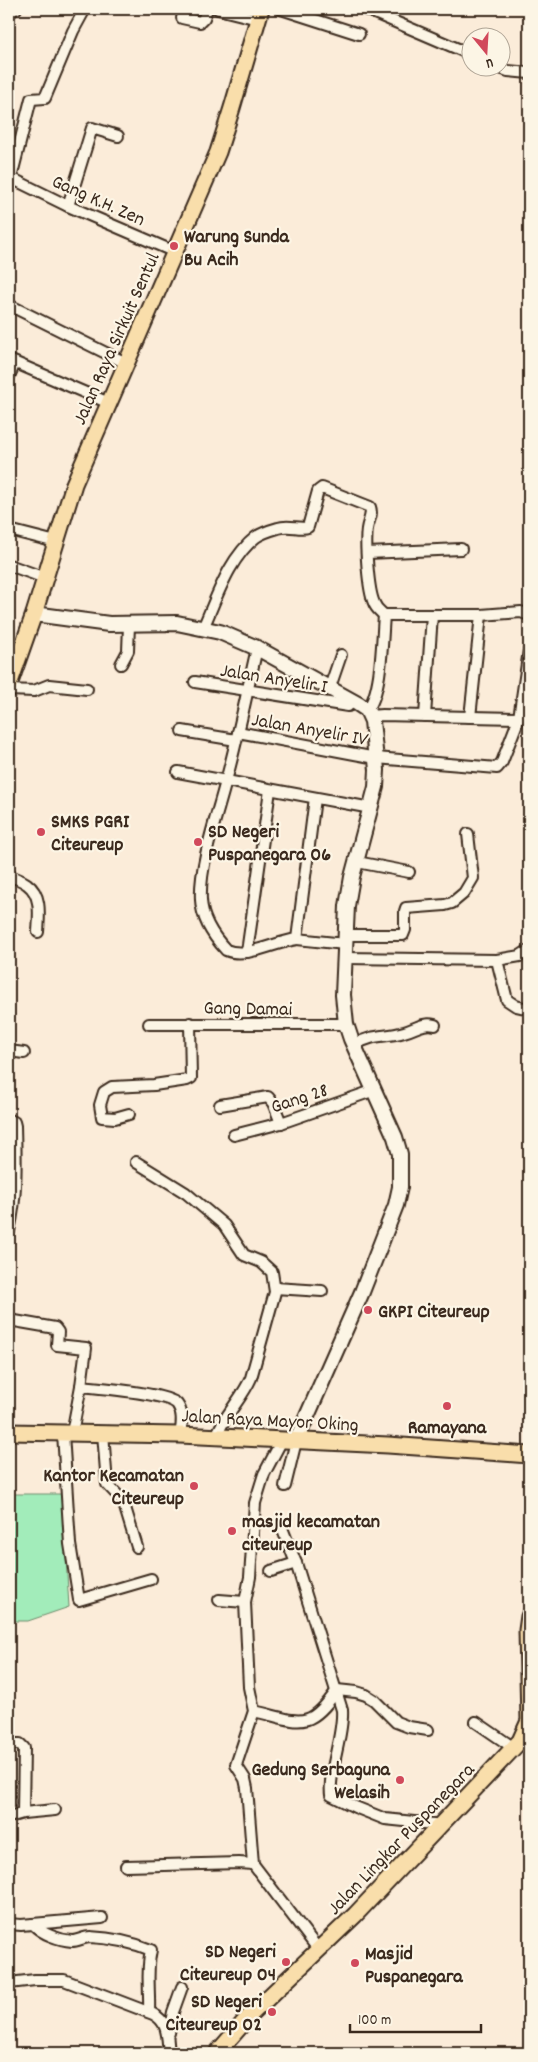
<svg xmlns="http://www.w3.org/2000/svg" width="538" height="2062" font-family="Dekko,sans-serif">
<rect width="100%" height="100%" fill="#fbecd9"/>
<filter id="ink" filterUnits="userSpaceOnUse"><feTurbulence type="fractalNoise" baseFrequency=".02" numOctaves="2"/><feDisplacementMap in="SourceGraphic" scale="10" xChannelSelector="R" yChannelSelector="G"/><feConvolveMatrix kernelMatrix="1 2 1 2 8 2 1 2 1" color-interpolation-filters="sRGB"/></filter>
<g filter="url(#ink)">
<polygon fill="#a2ecba" stroke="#6e8b6c" points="9,1494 62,1494 69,1607 28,1621 9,1621"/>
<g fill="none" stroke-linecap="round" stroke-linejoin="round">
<g stroke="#3b2a1e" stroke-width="14">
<g id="street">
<polyline points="218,9 258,19"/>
<polyline points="281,9 359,34"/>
<polyline points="365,9 470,54"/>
<polyline points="9,12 16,9"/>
<polyline points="182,18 200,22 204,18 207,9"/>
<polyline points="500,68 508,71 529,73"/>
<polyline points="9,177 68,206 175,252"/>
<polyline points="11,178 31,99 45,98 73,31 85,9"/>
<polyline points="68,206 92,128 118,136"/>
<polyline points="9,305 126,363"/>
<polyline points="9,360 109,403"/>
<polyline points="9,376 15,363"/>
<polyline points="9,530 56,542"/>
<polyline points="367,553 461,549"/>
<polyline points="9,565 45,578"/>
<path d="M203 628C217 597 229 558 256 537 262 533 271 530 278 528 289 524 300 530 308 527L318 491 322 488 370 507C373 515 368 521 367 529 365 544 368 590 374 603 376 609 380 611 384 615"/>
<path d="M257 648C247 692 238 737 226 781 217 816 199 865 201 900 202 920 213 936 226 950 246 959 275 942 297 939L315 798"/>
<polyline points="121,664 128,651 129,625"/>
<polyline points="195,682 348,706"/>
<polyline points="330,687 341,655"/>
<polyline points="9,690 34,691 49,685 87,689"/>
<path d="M367 710C382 693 382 639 384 615H481L521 612 529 615"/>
<polyline points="370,716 382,715 519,718"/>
<polyline points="425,716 432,615"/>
<polyline points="470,717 481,615"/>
<polyline points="182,731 236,740"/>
<polyline points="238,732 376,758 497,768 502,762 519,718 529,650"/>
<polyline points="178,772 371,808"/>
<polyline points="357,862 409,872"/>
<path d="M9 875C14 878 22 880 27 884 42 895 39 915 38 932"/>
<polyline points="344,935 403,935 405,930 405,911 406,908 445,905 452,903 464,893 473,878 468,834"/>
<polyline points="297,939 345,944"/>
<polyline points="529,950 520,956 497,960 507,1000 516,1006 529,1009"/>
<polyline points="247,952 270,790"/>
<polyline points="344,958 497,960"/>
<polyline points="149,1024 346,1024"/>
<path d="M354 1045C375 1033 384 1038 404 1032 416 1029 422 1022 435 1025"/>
<polyline points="9,1051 24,1053"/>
<polyline points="220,1105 268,1097 273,1103 281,1123"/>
<polyline points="129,1114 115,1118 102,1117 100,1105 104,1092 112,1087 154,1085 187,1080 191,1078 190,1023"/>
<path d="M9 1120 14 1122 15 1126C16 1161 17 1197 9 1231"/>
<polyline points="234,1135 281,1123 375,1090"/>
<path d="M136 1162 186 1193 224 1225 244 1255 261 1262 272 1272 275 1292 251 1378C242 1399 224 1415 216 1437"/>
<polyline points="275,1288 322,1291"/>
<polyline points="9,1320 55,1328 58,1332 57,1345 86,1348 81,1386 72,1433"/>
<path d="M81 1386C99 1388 167 1393 177 1404 184 1413 182 1426 180 1435"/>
<polyline points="63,1433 70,1544 79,1600 151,1579"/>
<polyline points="103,1433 107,1484 123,1501 137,1547"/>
<polyline points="282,1440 264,1474 255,1503 250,1577 245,1602 249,1687 254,1711 236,1765 245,1779 247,1788 253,1864 318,1949"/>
<polyline points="285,1486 296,1441"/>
<path d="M280 1523 296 1563 342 1710C344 1735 328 1771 331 1795L355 1807 385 1819 443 1825"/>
<polyline points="271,1571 296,1563"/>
<polyline points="219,1600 245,1602"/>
<path d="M254 1711C299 1721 308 1733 337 1690L356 1692 366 1695 374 1700 396 1722 409 1727 428 1730"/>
<polyline points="476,1722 514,1748"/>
<polyline points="9,1744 20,1744 24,1748 23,1813"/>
<polyline points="9,1817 23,1813 55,1810"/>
<polyline points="126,1866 239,1863 253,1864"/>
<polyline points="9,1924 21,1925 102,1918"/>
<path d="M33 1924C42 1934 59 1940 72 1941 78 1941 84 1937 90 1937 111 1938 132 1942 151 1950 146 1971 150 1991 149 2012"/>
<path d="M9 1983 35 1980H64L153 2014C169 2022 167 2038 169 2053"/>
<polyline points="169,2033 173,2012 182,1987"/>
</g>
</g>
<g stroke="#3b2a1e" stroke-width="18">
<polyline id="secondary" points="34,614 109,624 177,623 220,632 257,648 358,704 367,710 372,721 377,770 376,787 352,877 347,906 343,995 346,1024 351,1039 395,1137 400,1154 400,1187 396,1205 362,1292 296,1441"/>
</g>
<g stroke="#3b2a1e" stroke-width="19">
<g id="primary">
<polyline points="9,685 34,614 74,484 218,152 232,108 261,9"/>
<polyline points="9,1432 180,1435 388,1445 529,1455"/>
<polyline points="217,2053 252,2013 355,1915 520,1741 529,1721 527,1630 529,1616"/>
</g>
</g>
<use href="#street" stroke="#fcf5e5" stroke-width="10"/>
<use href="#secondary" stroke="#fcf5e5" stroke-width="14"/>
<use href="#primary" stroke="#f9deab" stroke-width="15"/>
</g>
</g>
<g fill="#d1495b" stroke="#fcf5e5" stroke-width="2">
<circle cx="174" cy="246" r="5"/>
<circle cx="41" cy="832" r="5"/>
<circle cx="198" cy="842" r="5"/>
<circle cx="368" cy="1310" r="5"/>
<circle cx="447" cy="1406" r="5"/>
<circle cx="194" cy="1486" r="5"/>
<circle cx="232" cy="1531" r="5"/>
<circle cx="400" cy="1780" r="5"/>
<circle cx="286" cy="1962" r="5"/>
<circle cx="355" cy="1963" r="5"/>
<circle cx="272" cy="2012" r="5"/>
</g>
<g text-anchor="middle" stroke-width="4.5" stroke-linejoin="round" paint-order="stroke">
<g font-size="20" fill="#3b2a1e" stroke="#fcf5e5">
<text transform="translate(99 199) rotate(24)" y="7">Gang K.H. Zen</text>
<text transform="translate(115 338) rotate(-66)" y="7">Jalan Raya Sirkuit Sentul</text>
<text transform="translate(274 677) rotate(9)" y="7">Jalan Anyelir I</text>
<text transform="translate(310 728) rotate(10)" y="7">Jalan Anyelir IV</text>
<text transform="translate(248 1007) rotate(1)" y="7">Gang Damai</text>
<text transform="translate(299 1097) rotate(-18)" y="7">Gang 28</text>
<text transform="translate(270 1419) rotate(3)" y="7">Jalan Raya Mayor Oking</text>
<text transform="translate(400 1838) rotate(-46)" y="7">Jalan Lingkar Puspanegara</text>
</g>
<g font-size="20" font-weight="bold" fill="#3b2a1e" stroke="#fcf5e5" text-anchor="start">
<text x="184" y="242">Warung Sunda<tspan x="184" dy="23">Bu Acih</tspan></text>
<text x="51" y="827">SMKS PGRI<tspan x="51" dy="23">Citeureup</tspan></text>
<text x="208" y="837">SD Negeri<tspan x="208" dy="23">Puspanegara 06</tspan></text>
<text x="378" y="1317">GKPI Citeureup</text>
<text x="447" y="1433" text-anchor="middle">Ramayana</text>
<text x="184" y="1481" text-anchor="end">Kantor Kecamatan<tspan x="184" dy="23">Citeureup</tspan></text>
<text x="242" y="1527">masjid kecamatan<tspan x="242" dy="23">citeureup</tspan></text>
<text x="390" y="1775" text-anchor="end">Gedung Serbaguna<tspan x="390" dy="23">Welasih</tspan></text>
<text x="276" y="1957" text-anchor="end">SD Negeri<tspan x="276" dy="23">Citeureup 04</tspan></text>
<text x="365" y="1959">Masjid<tspan x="365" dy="23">Puspanegara</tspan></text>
<text x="262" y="2007" text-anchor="end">SD Negeri<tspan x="262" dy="23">Citeureup 02</tspan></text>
</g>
</g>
<rect width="538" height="2062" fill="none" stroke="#fcf5e5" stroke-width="30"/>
<rect x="15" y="15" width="508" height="2032" fill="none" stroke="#3b2a1e" stroke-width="2" filter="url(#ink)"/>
<g transform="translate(486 52) rotate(162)"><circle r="24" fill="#fcf5e5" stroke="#afa495"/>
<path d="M0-4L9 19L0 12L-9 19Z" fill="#d1495b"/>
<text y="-8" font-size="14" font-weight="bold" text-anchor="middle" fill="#3b2a1e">U</text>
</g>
<path d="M350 2024v8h131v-8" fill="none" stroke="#3b2a1e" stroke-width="2.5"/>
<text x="358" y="2024" font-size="15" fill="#3b2a1e" stroke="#fcf5e5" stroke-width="4" paint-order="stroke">100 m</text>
</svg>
